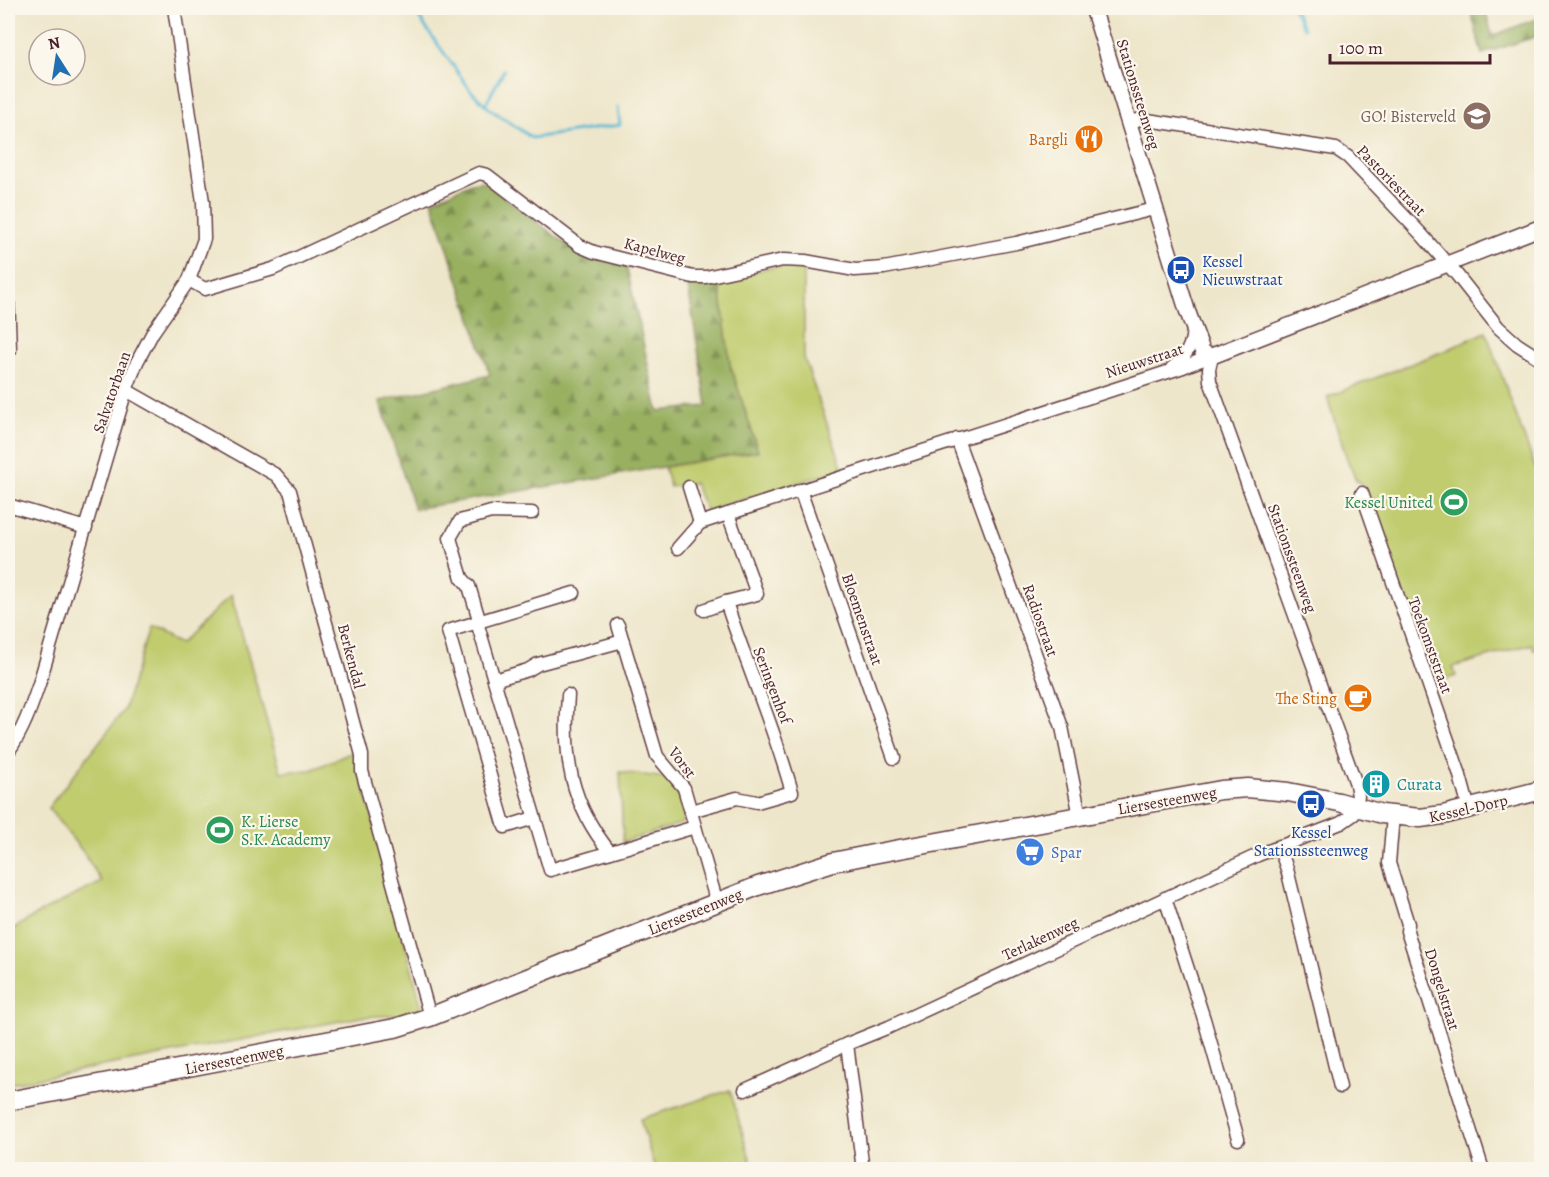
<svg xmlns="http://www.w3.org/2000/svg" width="1549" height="1177" font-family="Alegreya,serif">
<defs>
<pattern id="forest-firs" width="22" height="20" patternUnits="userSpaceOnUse" patternTransform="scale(1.5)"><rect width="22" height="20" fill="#98b061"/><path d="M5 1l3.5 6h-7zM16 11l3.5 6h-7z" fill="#7e8f50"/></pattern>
</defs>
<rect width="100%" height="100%" fill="#fbf7ec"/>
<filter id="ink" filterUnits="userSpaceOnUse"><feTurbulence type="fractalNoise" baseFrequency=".0167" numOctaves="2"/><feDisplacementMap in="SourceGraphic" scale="12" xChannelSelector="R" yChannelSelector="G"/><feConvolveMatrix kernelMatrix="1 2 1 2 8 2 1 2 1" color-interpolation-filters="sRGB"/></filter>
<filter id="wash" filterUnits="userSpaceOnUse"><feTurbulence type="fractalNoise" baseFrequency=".008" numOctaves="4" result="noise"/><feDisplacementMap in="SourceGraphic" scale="24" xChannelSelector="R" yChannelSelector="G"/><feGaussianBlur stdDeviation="1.35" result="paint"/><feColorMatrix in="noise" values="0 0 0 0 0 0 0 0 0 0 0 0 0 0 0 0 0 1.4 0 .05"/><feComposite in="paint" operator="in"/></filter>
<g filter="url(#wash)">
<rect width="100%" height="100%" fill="#eee6ca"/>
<g fill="#c0cc6e" stroke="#85764c" stroke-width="1.5">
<polygon points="804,265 804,358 843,469 706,511 694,483 670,487 664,467 758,451 730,364 719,280 772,267"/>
<polygon points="1486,332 1541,484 1541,648 1534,650 1532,644 1453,667 1456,676 1430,684 1362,485 1359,481 1357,482 1347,459 1327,397 1449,349"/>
<polygon points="231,595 281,772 311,770 355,751 422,1008 399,1015 361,1017 8,1084 8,932 37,914 102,882 83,852 48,808 124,710 149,628 180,644"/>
<path d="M620 772 667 778C677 789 689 808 683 823L623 842Z"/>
<polygon points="730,1090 753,1169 655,1169 640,1119"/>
</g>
<g fill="url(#forest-firs)" stroke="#716846" stroke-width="1.5">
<polygon points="1470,8 1485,8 1492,36 1541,17 1541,35 1482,54"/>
<polygon points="483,181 566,244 586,255 626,264 658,411 707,406 687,280 719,280 730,364 758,451 414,509 380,401 490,375 432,201 471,183"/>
</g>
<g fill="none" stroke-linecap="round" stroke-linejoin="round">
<g stroke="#55b6d3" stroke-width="3">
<polyline points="412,8 471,91 490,109 532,138 620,125 618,107"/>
<polyline points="1293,8 1304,28"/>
<polyline points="485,105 504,70"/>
</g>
</g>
</g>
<g filter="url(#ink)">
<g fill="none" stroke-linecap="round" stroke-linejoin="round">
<g stroke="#633d43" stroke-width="15">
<g id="minor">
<polyline points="1129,122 1141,119 1336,149 1348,157 1422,235 1457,275 1498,327 1517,344 1542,360"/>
<polyline points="189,280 205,289 273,269 479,173 487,175 580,246 594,252 693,277 706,277 783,260 805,261 855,270 884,268 1016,243 1154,209"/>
<polyline points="8,295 10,350"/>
<path d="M1172 368C1186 358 1192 346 1193 330"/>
<polyline points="126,390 276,475 290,491 362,755 362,771 430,1017"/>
<polyline points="957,439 1062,727 1080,816"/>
<polyline points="689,487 700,523"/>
<polyline points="800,490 894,758"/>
<polyline points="1362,493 1459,772 1469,809"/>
<polyline points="8,505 86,528"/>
<polyline points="532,513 491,512 460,521 450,538 462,578 469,586 478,616 477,622 550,870 695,827"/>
<polyline points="678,548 700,523 1183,367 1212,356"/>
<polyline points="704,610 726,602"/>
<polyline points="618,625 657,756 684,788 717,903"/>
<polyline points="494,680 528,670 538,664 623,641"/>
<path d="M568 695C563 757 570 803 610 852"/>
<path d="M8 752C23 731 31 708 39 684L126 390 137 362 153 332 189 280 204 239 203 202 174 8"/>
<path d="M691 811 737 798 757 802 792 792C774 727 747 666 726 602L757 594 728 514"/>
<polyline points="1393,816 1389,863 1408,924 1407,931 1483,1170"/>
<polyline points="534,818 505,827 448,631 574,593"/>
<polyline points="1279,846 1287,869 1340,1087"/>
<polyline points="1165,898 1204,1019 1238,1139"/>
<polyline points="745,1090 847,1044"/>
<polyline points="863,1170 847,1044 889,1027 1258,855 1341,823 1354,814 1358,796 1356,784 1210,381 1209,369 1212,356"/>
</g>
</g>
<g stroke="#633d43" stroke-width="18">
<polyline id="tertiary" points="1093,8 1187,310 1203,353 1212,356 1542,227"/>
</g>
<g stroke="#633d43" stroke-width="21">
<polyline id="primary" points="8,1101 395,1028 430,1017 758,886 833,862 878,853 1221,790 1248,788 1288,792 1339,802 1382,814 1420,818 1443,815 1542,790"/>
</g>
<use href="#minor" stroke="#fff" stroke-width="12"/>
<use href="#tertiary" stroke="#fff" stroke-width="15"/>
<use href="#primary" stroke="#fff" stroke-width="18"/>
</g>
</g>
<defs>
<g id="school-disc" transform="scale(1.5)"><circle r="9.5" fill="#8d6e63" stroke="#fbf7ec"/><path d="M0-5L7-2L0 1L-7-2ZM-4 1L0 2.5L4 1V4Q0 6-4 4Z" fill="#fff"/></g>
<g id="restaurant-disc" transform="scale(1.5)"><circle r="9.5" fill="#e8710a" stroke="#fbf7ec"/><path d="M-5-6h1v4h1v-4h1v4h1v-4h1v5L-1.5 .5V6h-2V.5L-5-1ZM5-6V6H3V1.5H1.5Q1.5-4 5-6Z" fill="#fff"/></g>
<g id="bus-disc" transform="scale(1.5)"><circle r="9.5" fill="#1a4fb4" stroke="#fbf7ec"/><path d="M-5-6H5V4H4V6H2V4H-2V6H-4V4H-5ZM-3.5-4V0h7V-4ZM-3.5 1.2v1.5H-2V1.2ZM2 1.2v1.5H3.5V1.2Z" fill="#fff"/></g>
<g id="stadium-disc" transform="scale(1.5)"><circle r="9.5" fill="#2e9e5b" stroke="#fbf7ec"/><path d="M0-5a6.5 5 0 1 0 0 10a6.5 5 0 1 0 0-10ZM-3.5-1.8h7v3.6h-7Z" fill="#fff"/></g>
<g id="cafe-disc" transform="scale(1.5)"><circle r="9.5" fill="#e8710a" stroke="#fbf7ec"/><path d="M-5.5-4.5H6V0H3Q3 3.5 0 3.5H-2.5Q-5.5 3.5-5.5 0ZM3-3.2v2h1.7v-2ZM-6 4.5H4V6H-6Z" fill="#fff"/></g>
<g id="building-disc" transform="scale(1.5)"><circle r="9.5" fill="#0f9aa8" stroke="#fbf7ec"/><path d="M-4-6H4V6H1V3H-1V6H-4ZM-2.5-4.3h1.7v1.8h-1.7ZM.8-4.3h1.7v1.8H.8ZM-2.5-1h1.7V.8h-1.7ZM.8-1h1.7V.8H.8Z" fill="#fff"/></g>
<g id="supermarket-disc" transform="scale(1.5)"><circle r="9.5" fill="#3f7fe0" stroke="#fbf7ec"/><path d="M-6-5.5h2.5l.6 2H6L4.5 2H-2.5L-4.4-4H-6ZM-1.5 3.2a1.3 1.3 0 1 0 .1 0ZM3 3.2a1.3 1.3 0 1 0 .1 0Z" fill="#fff"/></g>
</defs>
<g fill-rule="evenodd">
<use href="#school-disc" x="1477" y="116"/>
<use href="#restaurant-disc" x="1089" y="139"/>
<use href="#bus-disc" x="1181" y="270"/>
<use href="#stadium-disc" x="1454" y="502"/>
<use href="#cafe-disc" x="1358" y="698"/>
<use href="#building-disc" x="1376" y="784"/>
<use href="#bus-disc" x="1311" y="804"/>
<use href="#stadium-disc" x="220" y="830"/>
<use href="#supermarket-disc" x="1030" y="852"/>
</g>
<g text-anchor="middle" stroke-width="4.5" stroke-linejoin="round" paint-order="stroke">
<g font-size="16" fill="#4a1f2b" stroke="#fbf7ec">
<text transform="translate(1139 94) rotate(73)" y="6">Stationssteenweg</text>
<text transform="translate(1392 180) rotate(46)" y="6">Pastoriestraat</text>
<text transform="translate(655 250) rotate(15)" y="6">Kapelweg</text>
<text transform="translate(1144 360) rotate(-18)" y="6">Nieuwstraat</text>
<text transform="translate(111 392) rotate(-71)" y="6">Salvatorbaan</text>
<text transform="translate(1293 558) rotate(70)" y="6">Stationssteenweg</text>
<text transform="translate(863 619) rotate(71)" y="6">Bloemenstraat</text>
<text transform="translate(1041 620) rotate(70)" y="6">Radiostraat</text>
<text transform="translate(1431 645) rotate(70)" y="6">Toekomststraat</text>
<text transform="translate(352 656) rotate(75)" y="6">Berkendal</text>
<text transform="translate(773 685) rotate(69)" y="6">Seringenhof</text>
<text transform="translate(683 762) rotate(53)" y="6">Vorst</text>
<text transform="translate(1167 800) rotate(-10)" y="6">Liersesteenweg</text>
<text transform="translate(1468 808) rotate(-13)" y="6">Kessel-Dorp</text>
<text transform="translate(695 911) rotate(-22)" y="6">Liersesteenweg</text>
<text transform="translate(1040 938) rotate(-25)" y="6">Terlakenweg</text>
<text transform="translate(1443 989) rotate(73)" y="6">Dongelstraat</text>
<text transform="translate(234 1059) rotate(-11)" y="6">Liersesteenweg</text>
</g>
<g font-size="16" fill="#785e54" stroke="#fbf7ec" text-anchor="end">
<text x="1456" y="122">GO! Bisterveld</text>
</g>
<g font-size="16" fill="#c56008" stroke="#fbf7ec" text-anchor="end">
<text x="1068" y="145">Bargli</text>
<text x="1337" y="704">The Sting</text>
</g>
<g font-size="16" fill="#164399" stroke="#fbf7ec" text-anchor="start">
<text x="1202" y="267">Kessel<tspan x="1202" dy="18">Nieuwstraat</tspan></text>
<text x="1311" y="838" text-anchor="middle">Kessel<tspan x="1311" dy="18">Stationssteenweg</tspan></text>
</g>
<g font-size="16" fill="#27864d" stroke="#fbf7ec" text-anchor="end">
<text x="1433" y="508">Kessel United</text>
<text x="241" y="827" text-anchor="start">K. Lierse<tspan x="241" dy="18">S.K. Academy</tspan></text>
</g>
<g font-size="16" fill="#0d838f" stroke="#fbf7ec" text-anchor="start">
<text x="1397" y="790">Curata</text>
</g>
<g font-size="16" fill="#366cbe" stroke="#fbf7ec" text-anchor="start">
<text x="1051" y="858">Spar</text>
</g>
</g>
<rect width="1549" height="1177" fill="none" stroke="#fbf7ec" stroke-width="30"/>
<g transform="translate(57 57) rotate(348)"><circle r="28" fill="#fbf7ec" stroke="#b4a19f" stroke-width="1.5"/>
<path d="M0-4.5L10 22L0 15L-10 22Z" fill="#1f6fb2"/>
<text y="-9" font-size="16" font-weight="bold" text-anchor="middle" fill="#4a1f2b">N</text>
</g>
<path d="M1330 54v9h160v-9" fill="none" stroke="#4a1f2b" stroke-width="3"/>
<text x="1339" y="54" font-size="18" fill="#4a1f2b" stroke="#fbf7ec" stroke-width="4.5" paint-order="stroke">100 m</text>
</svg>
